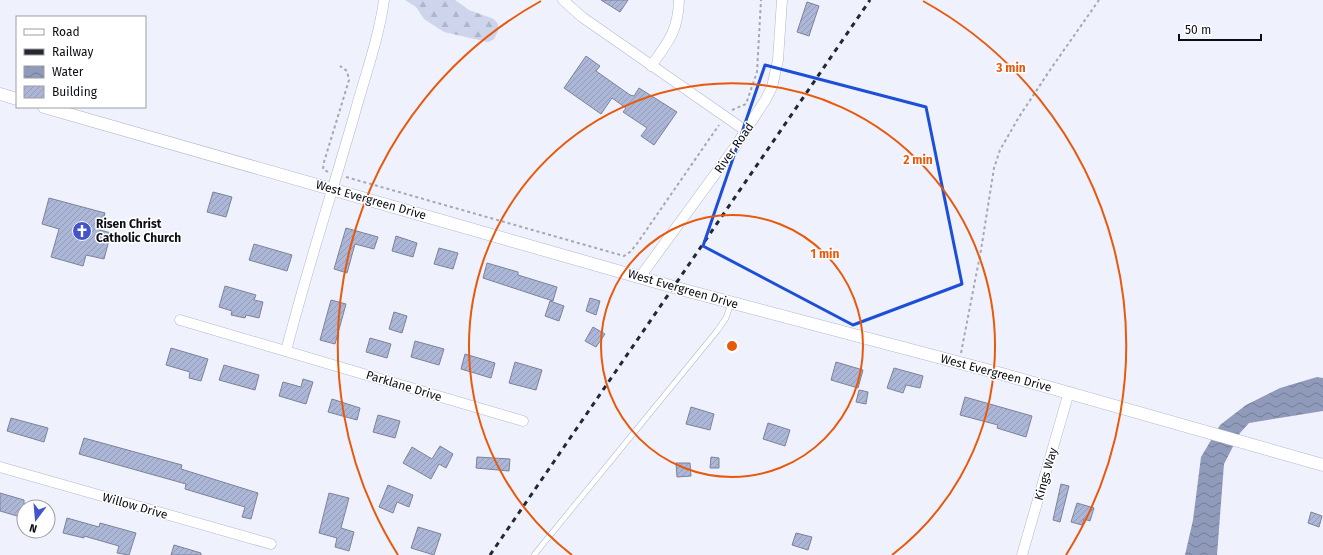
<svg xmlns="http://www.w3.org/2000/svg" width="1323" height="555" font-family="'Fira Sans',sans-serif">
<defs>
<pattern id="forest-firs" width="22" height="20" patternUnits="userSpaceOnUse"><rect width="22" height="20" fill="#cdd4ec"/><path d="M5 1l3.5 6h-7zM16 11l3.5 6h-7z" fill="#afb5ca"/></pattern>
<pattern id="water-waves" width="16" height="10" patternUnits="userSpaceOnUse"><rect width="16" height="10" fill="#909aba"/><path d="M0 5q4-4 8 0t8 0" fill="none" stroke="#747c96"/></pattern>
<pattern id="building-hatch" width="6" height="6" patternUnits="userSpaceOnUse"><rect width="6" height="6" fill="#acb6d7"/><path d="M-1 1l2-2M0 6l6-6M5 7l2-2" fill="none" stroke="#939bb8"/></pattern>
</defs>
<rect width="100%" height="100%" fill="#eff2fc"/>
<polygon fill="url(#forest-firs)" points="405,0 455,0 469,10 494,19 498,24 498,31 494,39 488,42 444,32 424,19 416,7"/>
<polygon fill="url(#water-waves)" points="1317,377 1323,378 1323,411 1249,423 1240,433 1224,464 1217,555 1185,555 1193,520 1201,457 1220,425 1246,405 1280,388"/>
<g fill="url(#building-hatch)" stroke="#7c8399">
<polygon points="601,0 628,0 620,12"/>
<polygon points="807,2 819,6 809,36 797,32"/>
<polygon points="586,56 600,66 596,71 630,95 634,96 639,88 677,112 654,145 641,136 647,128 623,112 626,108 612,98 601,114 564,88"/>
<polygon points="213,192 232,197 226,217 207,212"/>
<polygon points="49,198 105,213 100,230 111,233 104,259 86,255 83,266 51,257 59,229 42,224"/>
<polygon points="346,228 378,237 374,249 355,244 347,273 334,269"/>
<polygon points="396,236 417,243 413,257 392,251"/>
<polygon points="254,244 292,255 287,271 249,260"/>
<polygon points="439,248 458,253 453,269 434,264"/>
<polygon points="487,263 518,272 518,275 557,287 553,301 483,278"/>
<polygon points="225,286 256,295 254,300 263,302 259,318 246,315 245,318 231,315 232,311 219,307"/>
<polygon points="590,298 600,301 596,315 586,311"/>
<polygon points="331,300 346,304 335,344 320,340"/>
<polygon points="550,301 564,306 559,321 545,316"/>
<polygon points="394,312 407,316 402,333 389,329"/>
<polygon points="593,327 605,334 596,347 585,341"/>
<polygon points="370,338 391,344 387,358 366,352"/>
<polygon points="415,341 444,349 439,365 411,357"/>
<polygon points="171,348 208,359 201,381 189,378 190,372 166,365"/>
<polygon points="465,354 495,363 491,378 461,369"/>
<polygon points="515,362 542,370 536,390 509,383"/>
<polygon points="836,362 863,370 858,388 831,380"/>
<polygon points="224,365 259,375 255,390 219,380"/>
<polygon points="894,368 923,376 920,388 906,385 903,393 887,388"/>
<polygon points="303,379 313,382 306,404 279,396 283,382 301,387"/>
<polygon points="859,390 868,392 866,404 856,402"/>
<polygon points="965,397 1032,416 1026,437 997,428 998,425 960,415"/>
<polygon points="332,399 360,408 357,420 328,412"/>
<polygon points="691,407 714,414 710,430 686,424"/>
<polygon points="378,415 400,421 395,438 373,432"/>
<polygon points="11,418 48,428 44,442 7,431"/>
<polygon points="768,423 790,430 785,446 763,439"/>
<polygon points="84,438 182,465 181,469 258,493 251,519 242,517 245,507 185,489 186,484 79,454"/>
<polygon points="440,446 453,454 446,468 439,464 431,479 403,463 412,447 432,459"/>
<polygon points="477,457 510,459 509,471 476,468"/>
<polygon points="711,457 719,458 719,468 710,468"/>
<polygon points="676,463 690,463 691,476 677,477"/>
<polygon points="1061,484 1069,486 1060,522 1053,520"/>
<polygon points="388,485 413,495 409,507 397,502 393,513 379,507"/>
<polygon points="0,493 24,500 24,518 0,511"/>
<polygon points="329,493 349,498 341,528 354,532 349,551 335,547 337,538 319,533"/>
<polygon points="1077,503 1094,508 1090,521 1084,519 1082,525 1071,522"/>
<polygon points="1311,512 1322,516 1319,527 1308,523"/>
<polygon points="67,518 99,527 100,523 136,533 129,555 117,553 119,546 84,536 84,538 63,533"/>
<polygon points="418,527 441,534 434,555 411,548"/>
<polygon points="796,533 812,537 808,550 792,545"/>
<polygon points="174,545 201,553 201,555 171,555"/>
</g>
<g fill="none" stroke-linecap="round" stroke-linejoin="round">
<g stroke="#b0b7cf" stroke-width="6">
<polyline id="service" points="534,555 717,331 726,318 731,303"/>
</g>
<g stroke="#b0b7cf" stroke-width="11">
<g id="minor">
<polyline points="563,0 582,17 746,131"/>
<path d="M651 66C669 41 678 31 679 0"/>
<polyline points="640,277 735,147 766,99 772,87 778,60 782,0"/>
<polyline points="180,320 523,421"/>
<path d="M286 351C307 269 333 190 356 109 366 73 379 37 384 0"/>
<polyline points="0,467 271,544"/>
<polyline points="1022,555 1069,392"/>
</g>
</g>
<g stroke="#b0b7cf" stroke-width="13">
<g id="tertiary">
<polyline points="0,94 17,99"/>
<polyline points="44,107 684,290 1002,374 1323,465"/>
</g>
</g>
<g stroke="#a5a7b1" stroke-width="2" stroke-dasharray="3 3" stroke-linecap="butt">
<polyline points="732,110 746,104 757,72 761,0"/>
<polyline points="328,172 323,169 324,162 349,80 347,71 340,66"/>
<polyline points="346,177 624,256 630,252 636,245 719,125"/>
<polyline points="961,353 981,250 994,168 1000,150 1019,117 1050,70 1099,0"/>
</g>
<use href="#service" stroke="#fff" stroke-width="5"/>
<use href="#minor" stroke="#fff" stroke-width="10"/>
<use href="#tertiary" stroke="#fff" stroke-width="12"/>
<polyline stroke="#262831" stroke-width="3" stroke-dasharray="5 5" stroke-linecap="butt" points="490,555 870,0"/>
</g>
<path fill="none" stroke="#1d4ed8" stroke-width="3" stroke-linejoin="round" d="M765 65 926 107 962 284 853 325 703 246Z"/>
<g fill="none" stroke="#e8590c" stroke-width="2">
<circle cx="732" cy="346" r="131"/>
<path d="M572 555A263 263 0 1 1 892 555"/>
<path d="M398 555A394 394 0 0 1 541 1M923 1A394 394 0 0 1 1066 555"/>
</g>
<defs>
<g id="church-disc" transform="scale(1)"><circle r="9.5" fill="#4455c9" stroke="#fff"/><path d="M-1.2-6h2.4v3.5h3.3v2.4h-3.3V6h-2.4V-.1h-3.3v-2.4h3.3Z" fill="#fff"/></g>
</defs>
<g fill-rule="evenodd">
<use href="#church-disc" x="82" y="231"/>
</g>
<g text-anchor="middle" stroke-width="3" stroke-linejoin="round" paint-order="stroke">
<g font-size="12" fill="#0b0d15" stroke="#fff">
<text transform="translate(734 148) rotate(-55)" y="4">River Road</text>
<text transform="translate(371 200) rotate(16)" y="4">West Evergreen Drive</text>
<text transform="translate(683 289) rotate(16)" y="4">West Evergreen Drive</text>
<text transform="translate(996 373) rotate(15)" y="4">West Evergreen Drive</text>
<text transform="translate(404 386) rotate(17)" y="4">Parklane Drive</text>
<text transform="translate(1046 474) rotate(-74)" y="4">Kings Way</text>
<text transform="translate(135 506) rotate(16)" y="4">Willow Drive</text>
</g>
<g font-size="12" font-weight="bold" fill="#0b0d15" stroke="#fff" text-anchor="start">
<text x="96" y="228">Risen Christ<tspan x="96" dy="14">Catholic Church</tspan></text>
</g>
</g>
<circle cx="732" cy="346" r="6" fill="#e8590c" stroke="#fff" stroke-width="2"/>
<g font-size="12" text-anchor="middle" font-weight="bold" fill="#e8590c" stroke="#fff" stroke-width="3" stroke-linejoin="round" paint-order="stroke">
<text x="1011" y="72">3 min</text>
<text x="918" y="164">2 min</text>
<text x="825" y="258">1 min</text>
</g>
<rect x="16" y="16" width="130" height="92" fill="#ffffff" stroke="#9d9ea1"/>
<rect x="24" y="29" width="20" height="6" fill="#ffffff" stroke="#9d9ea1"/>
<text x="52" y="36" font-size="12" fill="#0b0d15">Road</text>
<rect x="24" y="49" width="20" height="6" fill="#262831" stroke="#9d9ea1"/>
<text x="52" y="56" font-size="12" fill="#0b0d15">Railway</text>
<rect x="24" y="66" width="20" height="12" fill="url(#water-waves)" stroke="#9d9ea1"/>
<text x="52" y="76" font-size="12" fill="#0b0d15">Water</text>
<rect x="24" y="86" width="20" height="12" fill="url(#building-hatch)" stroke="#9d9ea1"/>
<text x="52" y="96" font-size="12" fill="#0b0d15">Building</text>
<g transform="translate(36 519) rotate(196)"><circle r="19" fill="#ffffff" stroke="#9d9ea1"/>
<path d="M0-3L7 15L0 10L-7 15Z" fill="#4455c9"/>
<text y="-6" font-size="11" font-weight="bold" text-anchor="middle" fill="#0b0d15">N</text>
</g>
<path d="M1179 34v6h82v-6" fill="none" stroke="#0b0d15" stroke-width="2"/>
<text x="1185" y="34" font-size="12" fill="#0b0d15" stroke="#ffffff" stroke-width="3" paint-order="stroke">50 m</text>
</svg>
